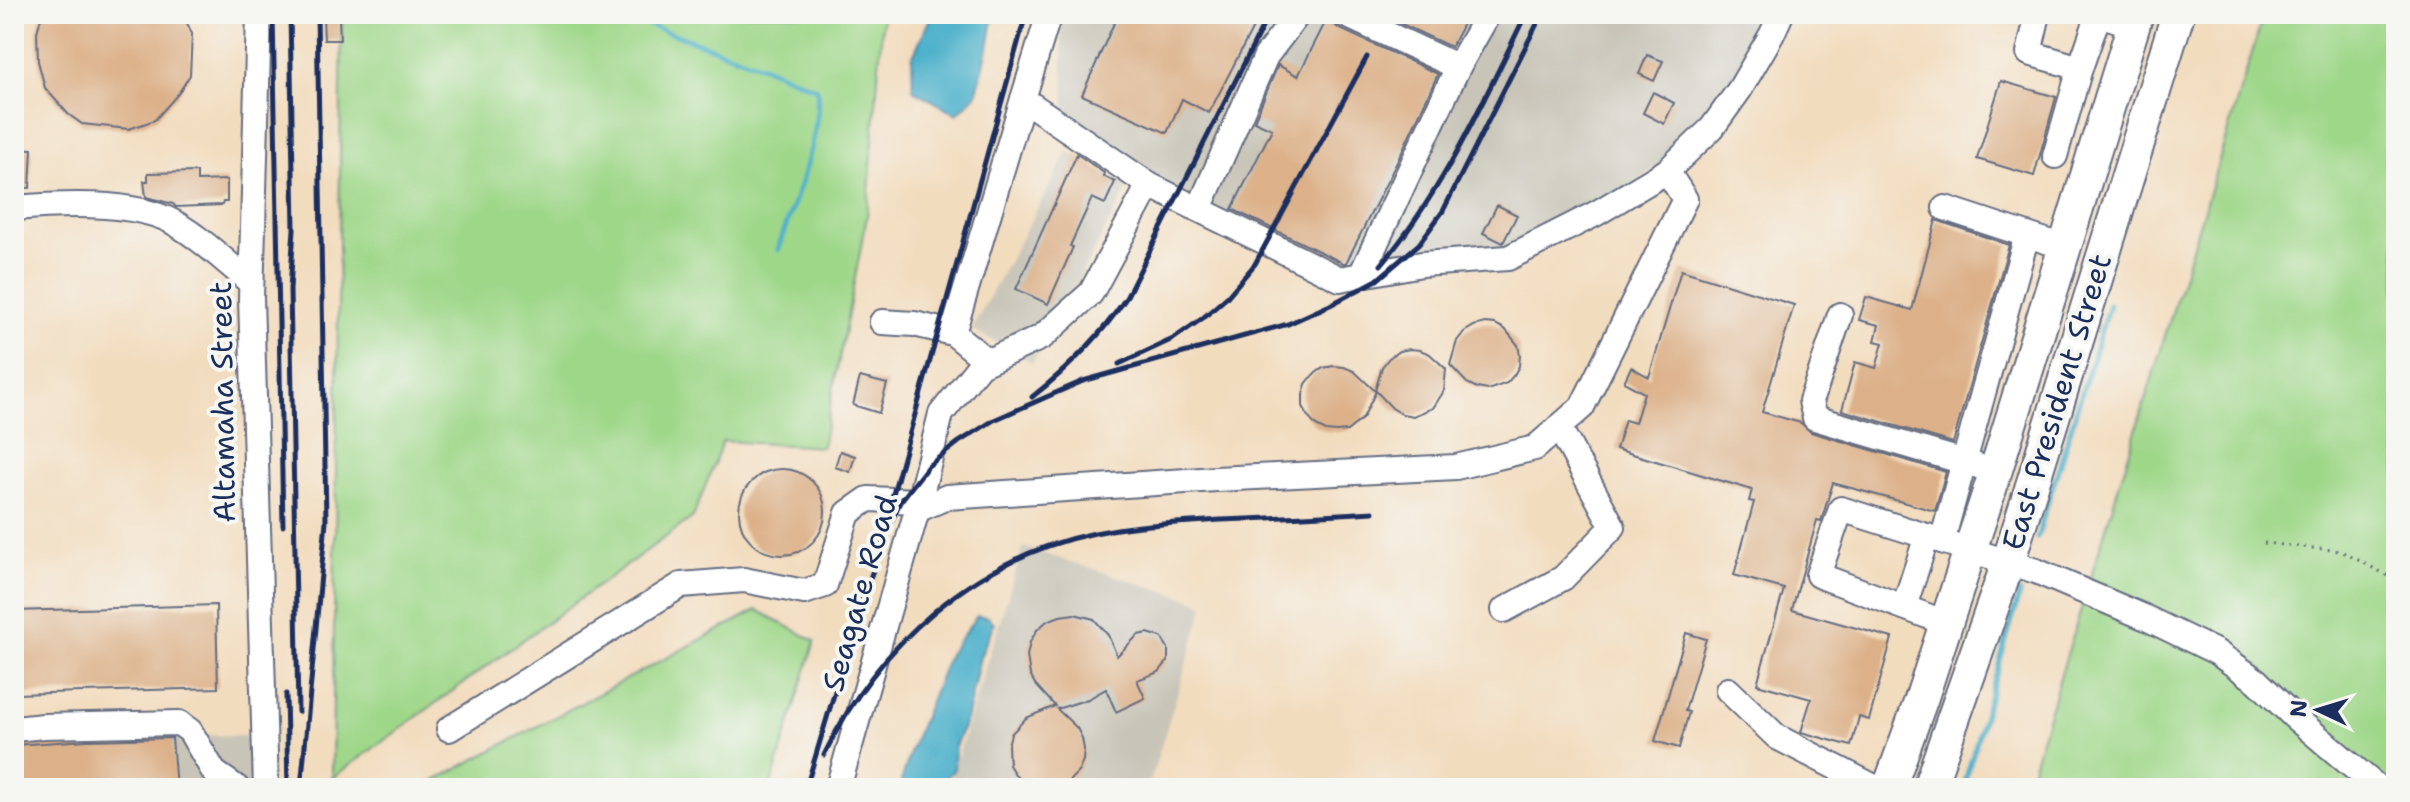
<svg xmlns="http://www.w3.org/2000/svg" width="2410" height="802" font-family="'Shantell Sans',sans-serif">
<rect width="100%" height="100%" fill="#f6f6f2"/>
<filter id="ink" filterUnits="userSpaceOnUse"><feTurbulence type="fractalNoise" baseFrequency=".0125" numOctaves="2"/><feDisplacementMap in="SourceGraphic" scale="16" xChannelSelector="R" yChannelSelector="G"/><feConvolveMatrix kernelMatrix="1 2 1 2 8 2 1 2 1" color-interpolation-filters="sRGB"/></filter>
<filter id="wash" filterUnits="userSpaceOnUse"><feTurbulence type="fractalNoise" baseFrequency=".006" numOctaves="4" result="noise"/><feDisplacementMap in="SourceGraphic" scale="32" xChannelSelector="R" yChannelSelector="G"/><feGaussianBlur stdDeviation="1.8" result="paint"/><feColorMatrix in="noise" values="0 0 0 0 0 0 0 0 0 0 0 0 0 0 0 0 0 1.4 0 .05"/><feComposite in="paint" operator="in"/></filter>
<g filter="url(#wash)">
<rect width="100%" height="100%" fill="#f2dcbe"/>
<g fill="#c8c4b8">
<polygon points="1060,14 1779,14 1712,128 1574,225 1463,261 1374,272 1299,258 1149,185 1066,122"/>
<polygon points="1068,152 1129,186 1033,363 972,329"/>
<polygon points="1023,547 1205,604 1148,788 948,788"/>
<polygon points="14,728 264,737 266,788 14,788"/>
</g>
<g fill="#9fd789" stroke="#5d8374" stroke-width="2">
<polygon points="342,14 883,14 867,216 822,447 723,441 693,517 332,778"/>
<polygon points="2264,14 2396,14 2396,788 2026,788"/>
<polygon points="757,610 815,641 770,788 421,788"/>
</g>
<g fill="#4bb0ca" stroke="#337094" stroke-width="2">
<polygon points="932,14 994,14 987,53 976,95 957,114 913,90 912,58"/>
<polygon points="977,616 988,617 994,623 980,657 966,720 955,746 954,769 944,781 942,788 899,788 913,744 949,654"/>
</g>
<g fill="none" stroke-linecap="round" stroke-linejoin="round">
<g stroke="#4bb0ca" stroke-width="5">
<path d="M626 14 651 26 762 66 817 89C822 140 793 201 778 250"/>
<polyline points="2037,538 2109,305"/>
<polyline points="1963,788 2020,592"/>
</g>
</g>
<g id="blocks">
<g fill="#dcb189">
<polygon points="42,14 183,14 192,34 190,75 178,94 155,120 129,129 82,124 68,114 45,88 38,61 37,32"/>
<polygon points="1118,14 1260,14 1209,113 1182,99 1167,133 1082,95"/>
<polygon points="1380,14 1468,14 1451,47"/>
<polygon points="1329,15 1331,22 1338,28 1438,74 1397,162 1346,263 1343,263 1232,209 1272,129 1254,121 1278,65 1298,76"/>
<polygon points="323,18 339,18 340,40 324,40"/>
<polygon points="1647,55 1663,61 1654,81 1639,74"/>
<polygon points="2001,81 2056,97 2034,176 1977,159"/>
<polygon points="1653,92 1674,103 1664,124 1643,113"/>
<polygon points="14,148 32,149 30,188 14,187"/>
<polygon points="1077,154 1104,173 1103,176 1115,182 1105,204 1092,198 1070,246 1073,247 1048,304 1016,289"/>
<polygon points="197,172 197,181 227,180 227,202 223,202 222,205 176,207 173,204 146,197 144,181 148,181 148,173"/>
<polygon points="1497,205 1517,215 1503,243 1483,233"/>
<polygon points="1936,220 2009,245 1953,443 1842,410 1855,362 1876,368 1883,343 1875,341 1879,325 1859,320 1866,297 1912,310"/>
<polygon points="1681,270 1794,305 1762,412 1801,423 1811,432 1946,472 1935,511 1833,483 1821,521 1817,520 1792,610 1892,638 1869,720 1859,717 1851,746 1801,732 1811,699 1757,684 1784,589 1734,575 1754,502 1749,501 1752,490 1616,449 1625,420 1635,423 1644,393 1624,382 1631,367 1649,377"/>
<polygon points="1485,323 1495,324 1505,329 1518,345 1520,355 1519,366 1514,375 1507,383 1488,390 1477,388 1467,383 1450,365 1457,341 1464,332 1474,326"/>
<polygon points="1410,349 1420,350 1430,354 1446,369 1444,391 1433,408 1413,416 1402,414 1392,408 1376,391 1363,418 1347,431 1337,432 1326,431 1316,426 1308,417 1303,406 1303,395 1306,384 1313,375 1323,368 1334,366 1344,367 1354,371 1375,391 1382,367 1389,358 1399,351"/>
<polygon points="860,377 887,384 879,413 853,405"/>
<polygon points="840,451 855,456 850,472 835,467"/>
<circle cx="782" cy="512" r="43"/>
<polygon points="216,605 218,688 16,694 14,611"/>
<polygon points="1074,614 1094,619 1108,635 1117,656 1138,635 1148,633 1161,637 1168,648 1168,661 1159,672 1137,680 1145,698 1116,712 1106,689 1088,699 1057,709 1077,728 1082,738 1084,749 1083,760 1079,771 1066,784 1058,788 1034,788 1020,781 1014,773 1009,765 1008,745 1011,734 1026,718 1055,706 1035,684 1030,675 1027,656 1030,642 1037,630 1047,621 1060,616"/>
<polygon points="1686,633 1706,639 1685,711 1689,712 1679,748 1655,741"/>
<polygon points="172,738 176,788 14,788 14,745 87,740"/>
</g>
</g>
</g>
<g filter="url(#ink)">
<use href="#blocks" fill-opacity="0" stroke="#666c80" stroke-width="2"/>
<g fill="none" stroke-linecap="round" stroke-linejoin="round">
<g stroke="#666c80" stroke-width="28">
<g id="minor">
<polyline points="259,14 251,298 266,788"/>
<polyline points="1049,14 1023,99 1149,185"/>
<polyline points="1344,14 1458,67 1361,275"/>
<polyline points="2038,14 2029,53 2080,68"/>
<polyline points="1458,67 1488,14"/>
<polyline points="2055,156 2080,68 2099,14 2133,25"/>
<path d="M14 208C60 204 132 200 173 222 201 238 226 262 251 283"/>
<polyline points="1945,208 2027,235"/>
<polyline points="1199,209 1266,56 1298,14"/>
<polyline points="1840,315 1811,401 1815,418 1978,466"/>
<polyline points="882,322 914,324 953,333 987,361"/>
<polyline points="953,333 1023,99"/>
<polyline points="917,510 947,497 1216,479 1456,467 1535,448 1582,407 1685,199 1667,171"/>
<polyline points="1942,541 2027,235 2065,247"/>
<polyline points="1904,607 1927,536"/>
<polyline points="1504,610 1563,578 1613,527 1559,427"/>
<polyline points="1946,623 1818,575 1841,509 2036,571 2144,617 2216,652 2257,681 2292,715 2378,788"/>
<polyline points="1728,690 1777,737 1876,788"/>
<polyline points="14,729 44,726 179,723 190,731 214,772 237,788"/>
<polyline points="449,729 681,585 744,580 804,592 825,585 848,513 868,499 920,501"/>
<polyline points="838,788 917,510 941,414 980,365 1042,337 1091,293 1149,185 1340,279 1422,264 1508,258 1597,213 1667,171 1712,128 1740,89 1772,34 1781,14"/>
</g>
</g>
<g stroke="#666c80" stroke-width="36">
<g id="major">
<polyline points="1889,788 1921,700 1990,489 2137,14"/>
<polyline points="1929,788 2008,563 2178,14"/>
</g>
</g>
<polyline stroke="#666c80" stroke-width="3" stroke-dasharray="2 6" stroke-linecap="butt" points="2264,543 2341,551 2396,580"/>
<use href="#minor" stroke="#fff" stroke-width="24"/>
<use href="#major" stroke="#fff" stroke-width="32"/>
<g stroke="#1b2f5e" stroke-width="5">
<polyline points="273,14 283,526"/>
<polyline points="290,14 294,229 290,289 298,712"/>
<path d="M1381 265C1444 190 1483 101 1526 14"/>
<polyline points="1119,364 1173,339 1203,318 1227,297 1255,264 1367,57"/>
<path d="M1032 397C1069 368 1100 337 1126 298L1269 14"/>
<polyline points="888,512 1026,14"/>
<polyline points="865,592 888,529 900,502 928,466 959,442 994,420 1083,381 1288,324 1330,305 1377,280 1419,244 1443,211 1542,14"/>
<polyline points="286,694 288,788"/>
<path d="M824 755C877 645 973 558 1095 533 1137 524 1179 523 1221 520 1272 518 1322 515 1373 512"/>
<polyline points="301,788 326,521 317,14"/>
<polyline points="806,788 868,581"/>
</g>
</g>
</g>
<g text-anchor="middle" stroke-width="8" stroke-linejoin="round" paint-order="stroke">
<g font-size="30" fill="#1b2f5e" stroke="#f6f6f2">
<text transform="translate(223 402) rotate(-91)" y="10">Altamaha Street</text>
<text transform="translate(2057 402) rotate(-73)" y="10">East President Street</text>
<text transform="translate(860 593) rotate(-74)" y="10">Seagate Road</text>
</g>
</g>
<rect width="2410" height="802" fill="none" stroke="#f6f6f2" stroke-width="48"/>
<g transform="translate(2318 710) rotate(274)" stroke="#f6f6f2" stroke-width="6" paint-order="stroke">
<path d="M0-6L14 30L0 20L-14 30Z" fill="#1b2f5e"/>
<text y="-12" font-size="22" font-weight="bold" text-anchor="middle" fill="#1b2f5e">N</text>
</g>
</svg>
